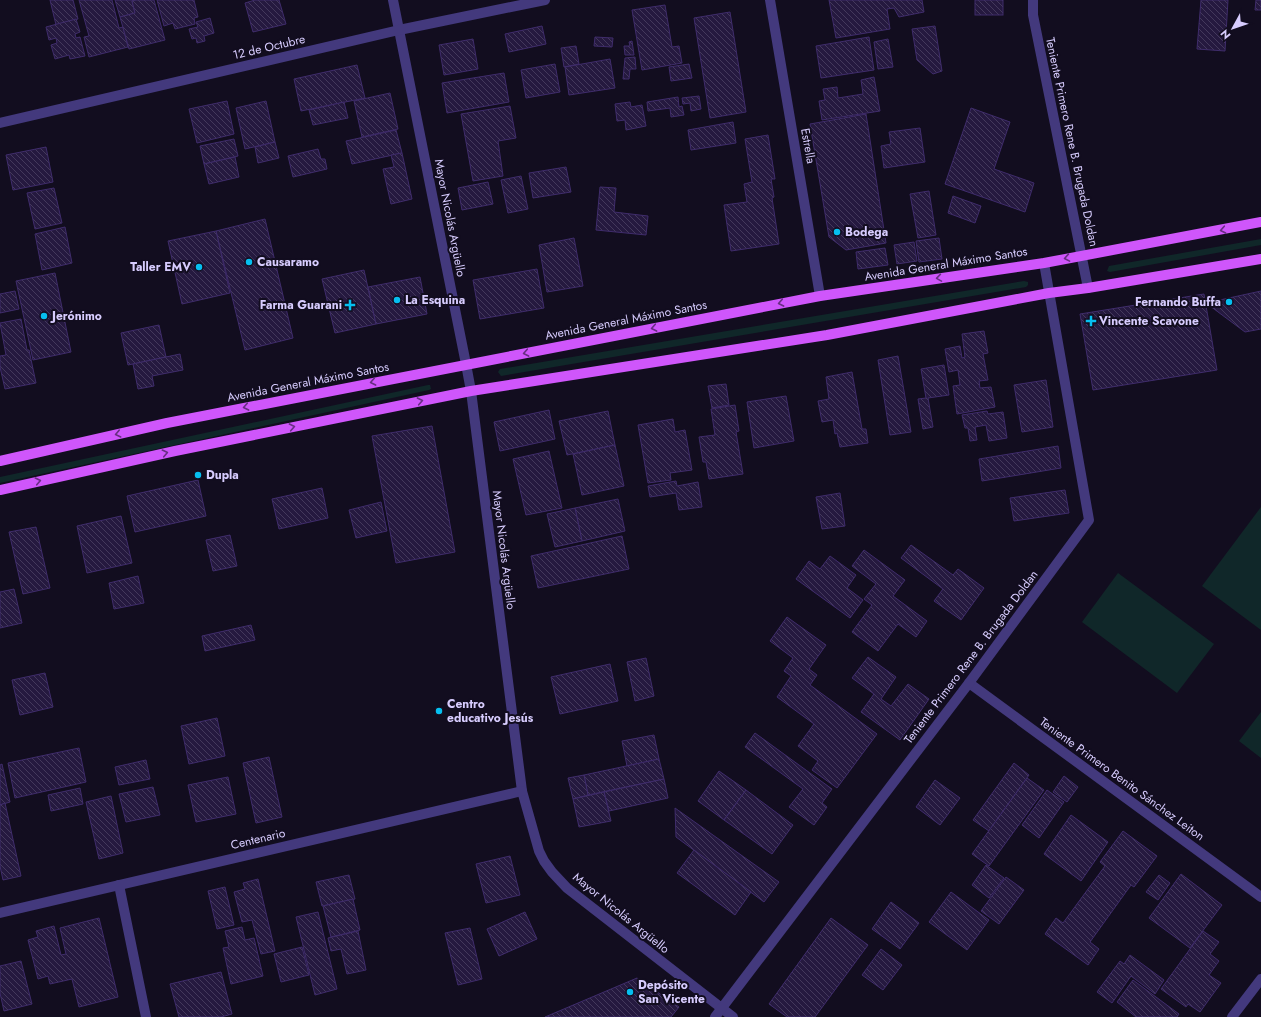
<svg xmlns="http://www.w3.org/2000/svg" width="1261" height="1017" font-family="Jost,sans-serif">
<defs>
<pattern id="building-back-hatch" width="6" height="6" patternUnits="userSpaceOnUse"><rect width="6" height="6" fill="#25193f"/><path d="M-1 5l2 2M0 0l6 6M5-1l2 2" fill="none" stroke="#44395c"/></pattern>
</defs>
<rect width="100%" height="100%" fill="#120d1f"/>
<g fill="#102729">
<polygon points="1261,239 1261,245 1110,272 1107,271 1109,266"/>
<polygon points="1024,281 1028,282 1028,285 1026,287 501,376 498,372 500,369"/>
<polygon points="428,385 430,385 431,389 429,390 0,483 0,477"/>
<polygon points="1261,507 1261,630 1202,586"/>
<polygon points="1118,573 1214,644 1177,693 1082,622"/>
<polygon points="1261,712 1261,758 1239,741"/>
</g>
<g fill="url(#building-back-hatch)" stroke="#3f2c6b">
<polygon points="50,0 73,0 78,19 56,25"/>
<polygon points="79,0 112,0 119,28 123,27 128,47 89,57 84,37 89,36"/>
<polygon points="115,0 136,0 132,1 135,13 120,17"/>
<polygon points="136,0 154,0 165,40 129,49 120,17 135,13 132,1"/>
<polygon points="157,0 194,0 198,17 194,18 195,24 175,29 173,23 164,26"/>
<polygon points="255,0 279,0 286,24 253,32 245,3"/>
<polygon points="829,0 922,0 924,12 899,17 894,8 887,9 890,29 836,38"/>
<rect x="975" y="0" width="28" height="15"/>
<polygon points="1201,0 1228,0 1225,51 1197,49"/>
<polygon points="1256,0 1261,0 1261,10 1255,10"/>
<polygon points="665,5 672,47 679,46 682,63 642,70 632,10"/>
<polygon points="730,12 746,112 710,118 694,18"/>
<polygon points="210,18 214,33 204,36 205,41 197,43 196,38 192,39 189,29 198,27 196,22"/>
<polygon points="76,19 80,32 75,34 76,38 80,37 85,56 70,59 69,55 55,59 51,45 57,43 56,38 49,40 46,27"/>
<polygon points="542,26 546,44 509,52 505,34"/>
<polygon points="935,26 942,71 933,74 917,60 912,29"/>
<polygon points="595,37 613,38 612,47 594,46"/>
<polygon points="869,37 874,70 821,78 816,46"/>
<polygon points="473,39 478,69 444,75 439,45"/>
<polygon points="888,39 893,67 878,69 874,42"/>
<polygon points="632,41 634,55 625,55 624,46 630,46 629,42"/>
<polygon points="576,46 579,64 564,67 561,48"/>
<polygon points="635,57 636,69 630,69 629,79 623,79 625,58"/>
<polygon points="610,59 615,88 569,95 565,67"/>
<polygon points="555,64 560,92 526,98 521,70"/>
<polygon points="689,64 692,78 671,81 669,67"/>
<polygon points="357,65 365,98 301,111 294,79"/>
<polygon points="504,73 509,102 447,113 442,83"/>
<polygon points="874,77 880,111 822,120 819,101 825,100 823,89 837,87 838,98 863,94 861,80"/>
<polygon points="390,93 398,129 362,137 354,101"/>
<polygon points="699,96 701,109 691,111 690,103 683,104 682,98"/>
<polygon points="678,97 679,107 682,106 684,115 671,117 670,108 648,111 647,102"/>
<polygon points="227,101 234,134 197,143 189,109"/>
<polygon points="266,101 275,142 245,149 236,108"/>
<polygon points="344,102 348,118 313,125 309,110"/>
<polygon points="630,102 631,107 642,105 646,126 626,130 625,120 617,121 615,104"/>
<polygon points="510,106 516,138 498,141 503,176 473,181 461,114"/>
<polygon points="971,108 1010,122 994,169 1034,183 1025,212 945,184"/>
<polygon points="866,114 886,243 846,250 829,237 810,124"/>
<polygon points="733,122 736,143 691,150 688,130"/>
<polygon points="920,128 925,162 884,168 881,146 891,144 889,132"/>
<polygon points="396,130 402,153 352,164 346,141"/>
<polygon points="768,135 775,179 771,179 774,197 772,198 779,244 731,251 724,205 747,202 744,184 752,182 745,139"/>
<polygon points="234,139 238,156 204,164 200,146"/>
<polygon points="275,142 279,158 258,163 255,147"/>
<polygon points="46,147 53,182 13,190 6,155"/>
<polygon points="318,149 321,159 325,159 327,169 293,177 288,156"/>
<polygon points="402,153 412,199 391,204 383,169 394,167 391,155"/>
<polygon points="235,157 239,177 209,184 204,164"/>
<polygon points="566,167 571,192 533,198 529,173"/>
<polygon points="521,176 528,209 508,213 501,180"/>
<polygon points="488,182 493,204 462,210 458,188"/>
<polygon points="600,187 616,188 614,212 648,216 646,235 596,230"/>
<polygon points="54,188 62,223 35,229 27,193"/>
<polygon points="929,191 936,235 918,238 910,194"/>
<polygon points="953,196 981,206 975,223 948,213"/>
<polygon points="265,219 293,338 245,350 216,231"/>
<polygon points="65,227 72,263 42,270 35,234"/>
<polygon points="216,231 230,293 182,304 168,241"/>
<polygon points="574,238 583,286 547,292 539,245"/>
<polygon points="939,238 942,259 919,262 916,241"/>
<polygon points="914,242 917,261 897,264 894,245"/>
<polygon points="885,248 888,265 858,269 856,252"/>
<polygon points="537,269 544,308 480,319 473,280"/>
<polygon points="364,270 376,324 335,333 322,279"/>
<polygon points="55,273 71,352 33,360 16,281"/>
<polygon points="420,277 427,314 376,324 368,287"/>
<polygon points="15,291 19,309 0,313 0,294"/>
<polygon points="1261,291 1261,329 1245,332 1206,303"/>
<polygon points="1204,294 1217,370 1093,390 1080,314"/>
<polygon points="21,319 27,350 29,350 36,383 5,389 0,367 0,356 6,355 0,323"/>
<polygon points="159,325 166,357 128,365 121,333"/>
<polygon points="984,331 988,353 983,354 988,380 979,381 980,388 991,387 995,407 957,414 953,386 960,385 958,370 949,372 945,349 960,346 962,358 965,357 962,334"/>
<polygon points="180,354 183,370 152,376 154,386 138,389 133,364"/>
<polygon points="898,356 911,432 890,435 878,360"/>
<polygon points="944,365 949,395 928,398 933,427 923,429 918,399 926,398 921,369"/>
<polygon points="852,372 862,429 866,429 868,443 840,447 837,433 835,434 833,420 822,422 818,401 829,399 826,377"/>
<polygon points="1046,380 1053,427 1022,432 1014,385"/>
<polygon points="726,384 729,405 712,408 708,386"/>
<polygon points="786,396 794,441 754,448 747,402"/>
<polygon points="735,405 739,431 736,432 743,474 709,479 706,462 703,462 699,437 715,435 711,409"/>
<polygon points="549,410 555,439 500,451 494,422"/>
<polygon points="608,411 615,445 567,455 559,421"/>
<polygon points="987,411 988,414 1003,412 1007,438 989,441 986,425 975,427 977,440 970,441 968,428 965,428 962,415"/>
<polygon points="673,419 675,432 685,430 692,470 670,473 671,480 648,483 638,425"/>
<polygon points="432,426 455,552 396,563 372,436"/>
<polygon points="615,445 624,486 582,495 573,454"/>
<polygon points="1058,446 1061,468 982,481 979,459"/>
<polygon points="549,451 562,508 526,515 513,459"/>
<polygon points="198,480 206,516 135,532 127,496"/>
<polygon points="676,481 677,486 698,482 702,507 679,510 676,493 650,497 648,486"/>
<polygon points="322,488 328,518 279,529 272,499"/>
<polygon points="1065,490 1069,513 1014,521 1010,498"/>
<polygon points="840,493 845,526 822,529 816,497"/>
<polygon points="618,499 625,531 582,541 575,508"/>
<polygon points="381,502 387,531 356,538 349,510"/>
<polygon points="575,508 582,541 555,547 547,514"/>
<polygon points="121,516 132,563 87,573 77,526"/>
<polygon points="36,527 50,588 23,594 9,532"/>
<polygon points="230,535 237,566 213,571 206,540"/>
<polygon points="622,536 629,569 538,588 531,556"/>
<polygon points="911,545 953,575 958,569 984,588 961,620 934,601 943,589 901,558"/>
<polygon points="864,550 905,580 893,596 927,621 916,637 898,624 878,651 852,632 872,605 864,599 876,584 852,566"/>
<polygon points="830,556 856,575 847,588 863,600 850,618 796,579 809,561 820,569"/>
<polygon points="138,576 144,603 114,609 109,583"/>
<polygon points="14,589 22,623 0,628 0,592"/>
<polygon points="787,617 826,645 809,669 817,675 810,685 877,734 837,788 812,770 818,761 798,746 814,724 777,697 791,676 784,671 793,658 770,641"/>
<polygon points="251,625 255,640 205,651 202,636"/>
<polygon points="868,657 896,677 881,699 891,706 908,684 929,699 900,740 861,712 874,694 852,678"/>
<polygon points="646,658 654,696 635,701 627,662"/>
<polygon points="610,664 618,701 560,714 551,677"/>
<polygon points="45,673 53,707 20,715 12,680"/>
<polygon points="217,718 225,756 189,764 181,726"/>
<polygon points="755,733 832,789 822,803 827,807 814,825 789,807 803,789 745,747"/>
<polygon points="654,735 659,759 627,766 622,741"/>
<polygon points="79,748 86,782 15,798 8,763"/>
<polygon points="269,757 282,817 256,823 243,763"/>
<polygon points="659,759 664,779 588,795 584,775"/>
<polygon points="146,760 150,779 119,785 115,767"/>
<polygon points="1014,763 1029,775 989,831 973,820"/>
<polygon points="2,764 10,802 0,805 0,765"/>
<polygon points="719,771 746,790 724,820 698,801"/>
<polygon points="584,775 588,795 573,799 568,778"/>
<polygon points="1064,776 1078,787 1067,802 1053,792"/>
<polygon points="228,777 236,814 196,822 188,785"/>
<polygon points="1027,778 1044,790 989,866 972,854"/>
<polygon points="664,779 668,798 609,811 604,792"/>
<polygon points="935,780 960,798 940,825 916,807"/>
<polygon points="153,787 160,815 126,822 119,794"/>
<polygon points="80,788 83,804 51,811 48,795"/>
<polygon points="746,790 793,825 772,854 724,820"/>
<polygon points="1047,790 1064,802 1039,838 1022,825"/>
<polygon points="604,792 611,821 579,827 573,799"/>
<polygon points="111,796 123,853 99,859 86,802"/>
<polygon points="5,803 21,876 3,880 0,866 0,805"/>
<polygon points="675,808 779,882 764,902 676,837"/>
<polygon points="1071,815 1108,842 1081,881 1044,854"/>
<polygon points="1123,831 1157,856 1134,887 1131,885 1090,942 1099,949 1088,965 1045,934 1056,918 1063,923 1105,866 1100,862"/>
<polygon points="694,850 751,892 735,915 677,873"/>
<polygon points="510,856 520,895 486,903 476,864"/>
<polygon points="986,865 1004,878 989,898 972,885"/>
<polygon points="1181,874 1222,905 1190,948 1149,918"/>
<polygon points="349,875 355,899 322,906 316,882"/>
<polygon points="1159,875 1170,883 1158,900 1146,892"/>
<polygon points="1006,877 1024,890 999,924 981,911"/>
<polygon points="258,879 275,951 261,954 252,920 242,922 234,892 245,889 243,883"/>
<polygon points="225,887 234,925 217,929 208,891"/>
<polygon points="951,892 989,920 967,950 929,922"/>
<polygon points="353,899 360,930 331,937 323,906"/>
<polygon points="891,902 919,923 900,949 872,929"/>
<polygon points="318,912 337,989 315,995 296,917"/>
<polygon points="525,912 537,939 499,956 487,929"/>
<polygon points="99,918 118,997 79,1007 72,979 50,984 48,976 38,979 28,940 38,937 36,931 54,926 61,955 66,954 60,928"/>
<polygon points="831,918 868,945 815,1017 787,1017 769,1004"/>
<polygon points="242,927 245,940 254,938 263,976 231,984 223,948 229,947 225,931"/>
<polygon points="470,928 482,979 458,985 445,933"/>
<polygon points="358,931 366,970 347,974 341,949 331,951 328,938"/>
<polygon points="1203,931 1219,942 1210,954 1219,961 1209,975 1221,983 1200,1012 1188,1004 1186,1007 1161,989"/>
<polygon points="302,947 309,975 281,982 274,954"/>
<polygon points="881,949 902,965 883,990 862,975"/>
<polygon points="1130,955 1164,980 1155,994 1131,976 1112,1003 1097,992 1120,961 1124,964"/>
<polygon points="21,961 32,1004 4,1011 0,993 0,966"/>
<polygon points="221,972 232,1014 221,1017 179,1017 170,984"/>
<polygon points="637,978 679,1007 671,1017 545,1017"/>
<polygon points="1133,980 1179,1014 1177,1017 1136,1017 1117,1002"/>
</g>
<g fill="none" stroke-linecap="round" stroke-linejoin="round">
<g stroke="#43397d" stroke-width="10">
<polyline points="393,0 466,364 471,391 522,791 539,851 544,861 552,872 567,888 733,1017"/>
<polyline points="770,0 820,296"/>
<polyline points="1033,0 1033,15 1088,288"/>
<polyline points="0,123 399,30 545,0"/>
<polyline points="969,683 1261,897"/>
<polyline points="119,885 146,1017"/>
<polyline points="0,913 522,791"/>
<polyline points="715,1017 969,683 1089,520 1044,263"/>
<polyline points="1232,1017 1261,979"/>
</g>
<g stroke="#cf56fb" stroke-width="10">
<polyline points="0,461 167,423 820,296 1044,263 1261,222"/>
<polyline points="0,490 175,451 471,391 827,335 1049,293 1088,288 1261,259"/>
</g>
</g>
<defs><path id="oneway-chevron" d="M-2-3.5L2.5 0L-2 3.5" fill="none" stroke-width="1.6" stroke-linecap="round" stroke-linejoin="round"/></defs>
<g stroke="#672e82">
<use href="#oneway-chevron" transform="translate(1223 230) rotate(169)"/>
<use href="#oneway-chevron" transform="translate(1067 258) rotate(170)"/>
<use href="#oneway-chevron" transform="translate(939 278) rotate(171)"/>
<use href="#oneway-chevron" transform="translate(781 303) rotate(169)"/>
<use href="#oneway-chevron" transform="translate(654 328) rotate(169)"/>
<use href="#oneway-chevron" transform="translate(526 353) rotate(169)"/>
<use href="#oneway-chevron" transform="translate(373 382) rotate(169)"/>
<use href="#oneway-chevron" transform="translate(420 401) rotate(-11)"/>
<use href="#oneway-chevron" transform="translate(246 407) rotate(169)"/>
<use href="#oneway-chevron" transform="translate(292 427) rotate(-11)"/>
<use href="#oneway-chevron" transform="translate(118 434) rotate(167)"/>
<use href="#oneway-chevron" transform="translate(165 453) rotate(-12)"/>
<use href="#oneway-chevron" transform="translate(38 481) rotate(-12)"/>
</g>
<g fill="#06bff0" stroke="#120d1f" stroke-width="1.5">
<circle cx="837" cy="232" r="4"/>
<circle cx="249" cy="262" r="4"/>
<circle cx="199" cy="267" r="4"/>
<circle cx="397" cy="300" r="4"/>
<circle cx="1229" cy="302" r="4"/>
<path d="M348 299h4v4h4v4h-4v4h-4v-4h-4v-4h4z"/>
<circle cx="44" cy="316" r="4"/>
<path d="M1089 315h4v4h4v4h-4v4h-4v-4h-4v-4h4z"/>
<circle cx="198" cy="475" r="4"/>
<circle cx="439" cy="711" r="4"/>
<circle cx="630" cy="992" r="4"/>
</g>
<g text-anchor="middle" stroke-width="4" stroke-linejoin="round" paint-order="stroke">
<g font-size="12" fill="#d7ccfe" stroke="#120d1f">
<text transform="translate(269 47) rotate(-13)" y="4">12 de Octubre</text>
<text transform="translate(1072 142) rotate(78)" y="4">Teniente Primero Rene B. Brugada Doldan</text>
<text transform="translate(808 146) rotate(80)" y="4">Estrella</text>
<text transform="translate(450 218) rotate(79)" y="4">Mayor Nicolás Argüello</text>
<text transform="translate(946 264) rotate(-9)" y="4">Avenida General Máximo Santos</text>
<text transform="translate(626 320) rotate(-11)" y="4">Avenida General Máximo Santos</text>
<text transform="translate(308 382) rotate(-11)" y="4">Avenida General Máximo Santos</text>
<text transform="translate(504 550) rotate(83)" y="4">Mayor Nicolás Argüello</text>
<text transform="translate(971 657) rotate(-53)" y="4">Teniente Primero Rene B. Brugada Doldan</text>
<text transform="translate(1122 779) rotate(36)" y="4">Teniente Primero Benito Sánchez Leiton</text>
<text transform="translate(258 839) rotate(-13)" y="4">Centenario</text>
<text transform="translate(621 913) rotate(39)" y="4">Mayor Nicolás Argüello</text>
</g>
<g font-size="12" font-weight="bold" fill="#d7ccfe" stroke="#120d1f" text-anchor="start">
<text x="845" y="236">Bodega</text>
<text x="257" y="266">Causaramo</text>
<text x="191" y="271" text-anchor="end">Taller EMV</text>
<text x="405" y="304">La Esquina</text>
<text x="1221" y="306" text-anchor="end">Fernando Buffa</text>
<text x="342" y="309" text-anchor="end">Farma Guarani</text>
<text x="52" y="320">Jerónimo</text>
<text x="1099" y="325">Vincente Scavone</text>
<text x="206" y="479">Dupla</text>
<text x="447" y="708">Centro<tspan x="447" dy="14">educativo Jesús</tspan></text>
<text x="638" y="989">Depósito<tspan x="638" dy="14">San Vicente</tspan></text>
</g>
</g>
<g transform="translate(1233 28) rotate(230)" stroke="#120d1f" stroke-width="3" paint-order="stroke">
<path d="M0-3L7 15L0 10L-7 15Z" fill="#d7ccfe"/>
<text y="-6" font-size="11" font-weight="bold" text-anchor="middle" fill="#d7ccfe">N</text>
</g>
</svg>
